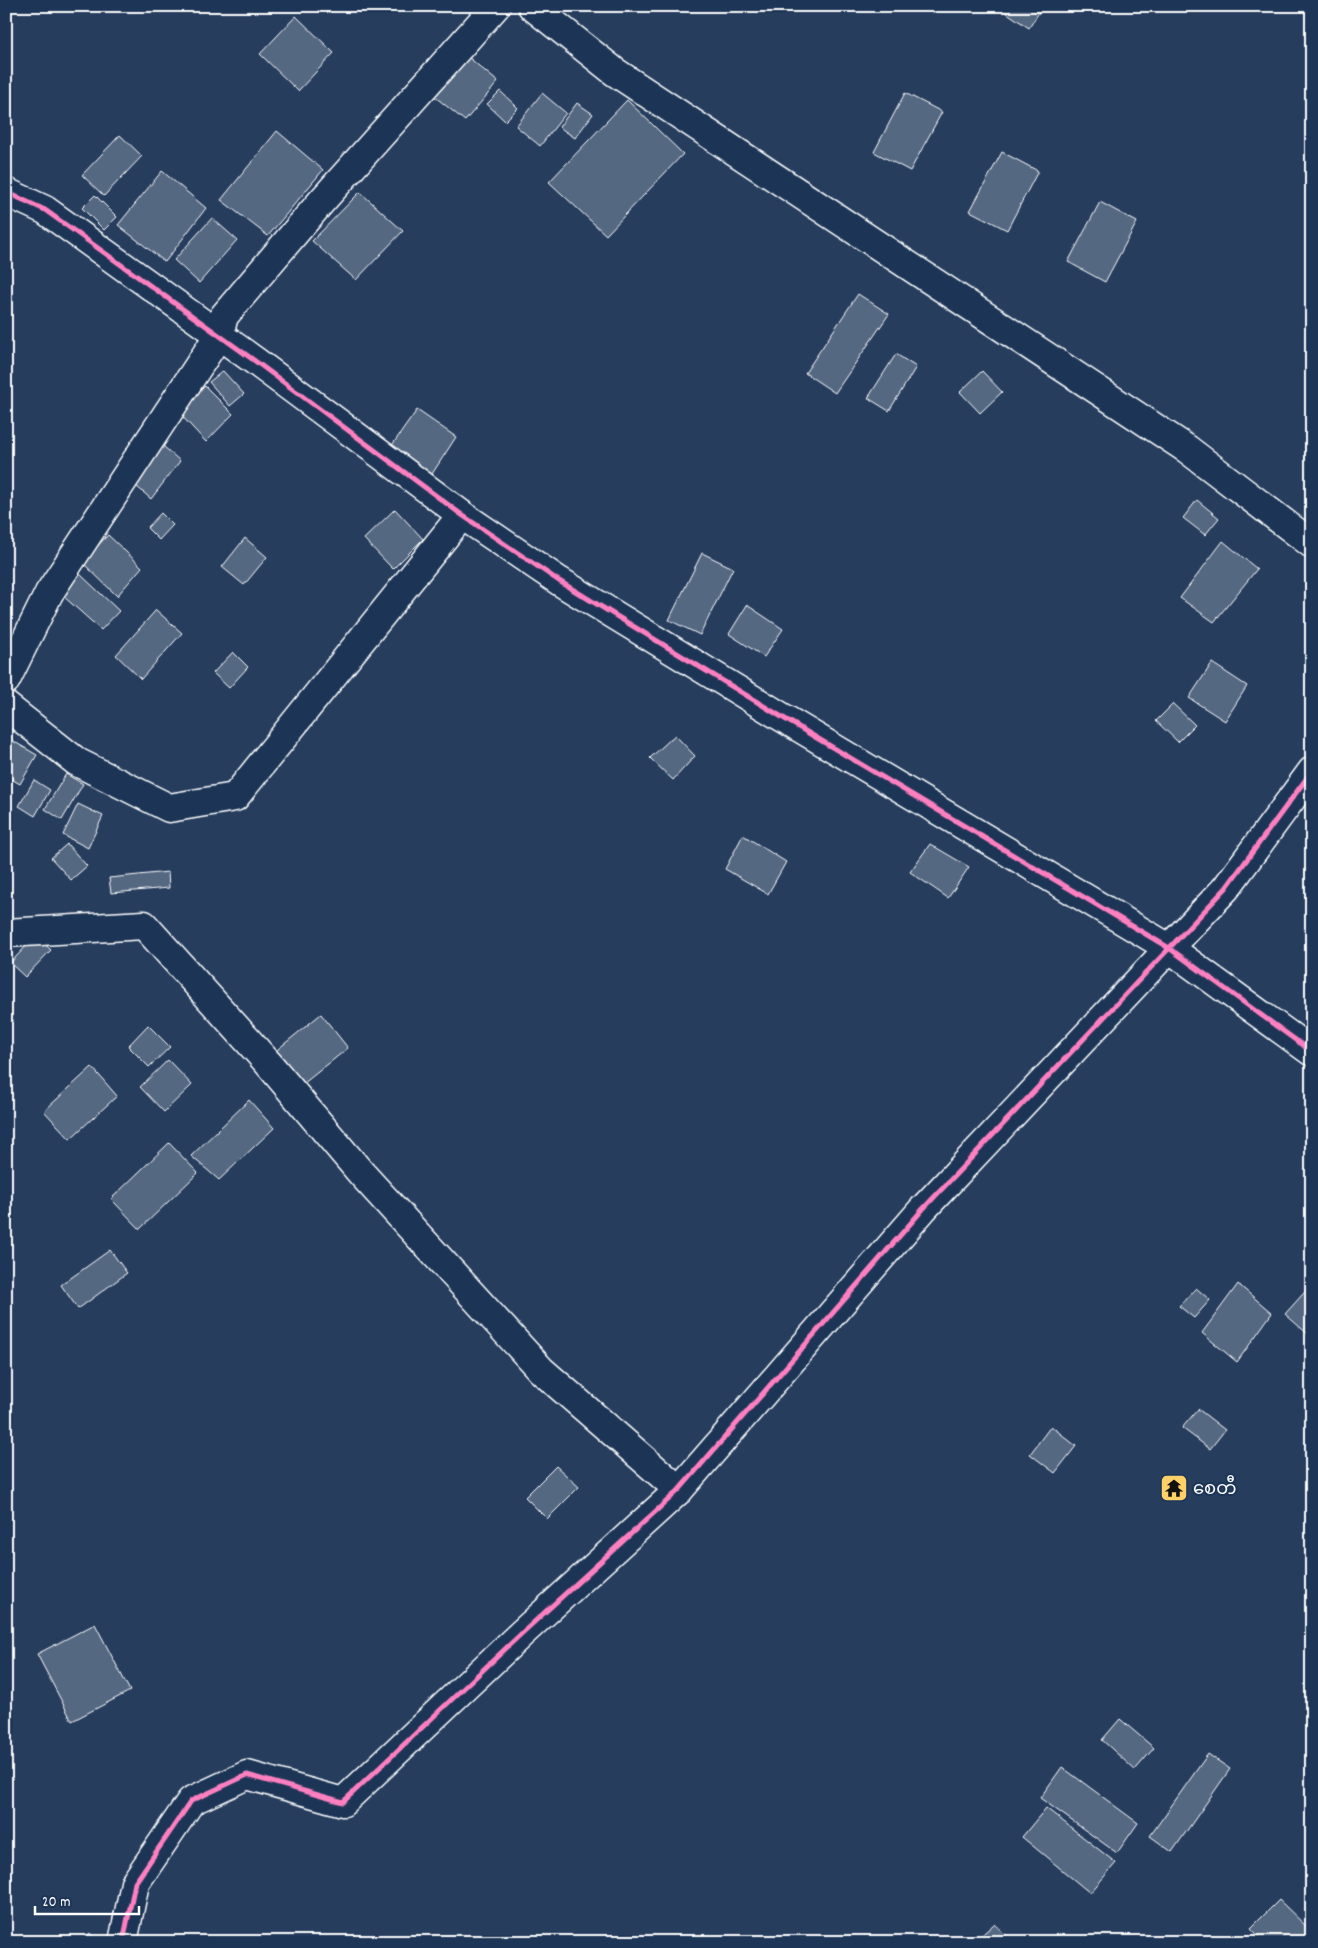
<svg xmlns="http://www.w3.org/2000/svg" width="1318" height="1948" font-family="Dekko,'Noto Sans Myanmar',sans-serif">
<rect width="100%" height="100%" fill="#263d5e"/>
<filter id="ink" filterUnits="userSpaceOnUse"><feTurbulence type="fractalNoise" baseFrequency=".02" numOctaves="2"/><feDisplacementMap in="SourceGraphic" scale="10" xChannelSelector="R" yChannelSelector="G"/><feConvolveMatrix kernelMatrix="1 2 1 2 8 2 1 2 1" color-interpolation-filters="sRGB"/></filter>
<g filter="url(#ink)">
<g fill="#556781" stroke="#fff">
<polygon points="997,6 1043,6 1029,28"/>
<polygon points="296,16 334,53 298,91 260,54"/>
<polygon points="467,56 498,82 465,121 434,96"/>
<polygon points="500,91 518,108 505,121 487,104"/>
<polygon points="542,93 566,113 540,146 516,126"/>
<polygon points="905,93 942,112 910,171 874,152"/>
<polygon points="627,100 683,154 606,235 549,182"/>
<polygon points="577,103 593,114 575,138 559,127"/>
<polygon points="277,131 323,170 268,236 221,200"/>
<polygon points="120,135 142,156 104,196 82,175"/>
<polygon points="1002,152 1038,171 1007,230 970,211"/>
<polygon points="162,171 206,208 165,262 118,225"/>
<polygon points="360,192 403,231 356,280 312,241"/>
<polygon points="95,195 117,217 104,230 82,208"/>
<polygon points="1100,202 1137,222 1105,282 1068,262"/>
<polygon points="212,218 237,240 199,283 174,260"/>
<polygon points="858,294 889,314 835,393 805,373"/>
<polygon points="896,354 916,367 889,411 868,398"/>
<polygon points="223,371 244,394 230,406 209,382"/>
<polygon points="982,371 1002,392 980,413 960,392"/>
<polygon points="205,386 233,414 206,442 179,413"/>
<polygon points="417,410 456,437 432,474 390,448"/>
<polygon points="155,439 180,461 151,499 128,479"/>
<polygon points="1197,500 1219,518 1205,535 1183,518"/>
<polygon points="395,509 423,539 393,569 364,539"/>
<polygon points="161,513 173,525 159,540 147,528"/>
<polygon points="108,535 142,567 117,596 82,562"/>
<polygon points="245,538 267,557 244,585 222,567"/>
<polygon points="1223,541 1257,569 1214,622 1180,598"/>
<polygon points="702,553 733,568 700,635 669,620"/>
<polygon points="80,574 119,611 101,630 62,595"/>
<polygon points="747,605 783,629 764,657 729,634"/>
<polygon points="156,610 182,633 141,679 116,655"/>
<polygon points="233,652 248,667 229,688 213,673"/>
<polygon points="1212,663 1247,686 1225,721 1189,698"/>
<polygon points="1173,704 1195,725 1178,742 1156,721"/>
<polygon points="675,735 695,756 673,780 650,758"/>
<polygon points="6,737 37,755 20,784 6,776"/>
<polygon points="66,774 83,784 62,820 45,809"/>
<polygon points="34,780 50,790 35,816 19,806"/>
<polygon points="78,804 103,816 88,848 63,835"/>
<polygon points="743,835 786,862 768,894 725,869"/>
<polygon points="67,844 87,866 71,880 51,858"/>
<polygon points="930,844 969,867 948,898 910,872"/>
<polygon points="168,872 169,888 111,893 109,878"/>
<polygon points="36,936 51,950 25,977 10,963"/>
<polygon points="321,1014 348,1048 293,1092 267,1058"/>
<polygon points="148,1025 170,1047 149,1067 128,1046"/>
<polygon points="168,1060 192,1085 164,1112 140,1087"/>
<polygon points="92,1067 117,1096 70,1139 44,1111"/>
<polygon points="249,1100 274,1128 219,1180 191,1156"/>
<polygon points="169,1143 198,1173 140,1229 111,1199"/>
<polygon points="110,1250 127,1273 78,1309 61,1285"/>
<polygon points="1238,1284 1272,1313 1237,1362 1202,1333"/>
<polygon points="1312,1284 1312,1332 1309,1335 1285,1314"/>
<polygon points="1196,1288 1210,1300 1194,1318 1179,1306"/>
<polygon points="1198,1409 1225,1430 1210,1449 1182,1428"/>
<polygon points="1051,1426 1076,1446 1055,1473 1030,1454"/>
<polygon points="556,1466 579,1487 547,1519 525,1497"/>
<polygon points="95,1624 130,1691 72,1721 37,1654"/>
<polygon points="1120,1719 1154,1748 1135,1770 1102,1740"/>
<polygon points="1208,1754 1230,1769 1172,1852 1150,1836"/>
<polygon points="1062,1767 1138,1823 1117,1853 1040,1798"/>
<polygon points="1046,1808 1116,1863 1090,1893 1022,1837"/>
<polygon points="1279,1900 1312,1932 1312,1942 1264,1942 1251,1928"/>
<polygon points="994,1924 1014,1942 974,1942"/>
<polygon points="90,1933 97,1942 79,1942"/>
</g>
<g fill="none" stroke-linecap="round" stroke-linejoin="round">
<g stroke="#fff" stroke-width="31">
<g id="minor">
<polyline points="532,6 615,72 1187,449 1312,544"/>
<polyline points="6,192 45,210 255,361 462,515 559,581 790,722 1169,948 1312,1052"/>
<polyline points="6,680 49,593 219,335 224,316 321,202 496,6"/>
<polyline points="6,706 77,762 169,808 235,797 462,515"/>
<polyline points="6,933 144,925 268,1063 361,1173 541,1370 679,1490"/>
<polyline points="123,1942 135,1883 191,1801 247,1775 343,1802 521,1634 679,1490 923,1209 1226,888 1312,771"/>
</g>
</g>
<use href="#minor" stroke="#1d3557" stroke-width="28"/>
<g stroke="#1d3557" stroke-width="8">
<g id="cycleway">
<polyline points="6,192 45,210 255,361 462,515 559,581 790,722 1169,948 1312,1052"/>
<polyline points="123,1942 135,1883 191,1801 247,1775 343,1802 521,1634 679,1490 923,1209 1226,888 1312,771"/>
</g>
</g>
<use href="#cycleway" stroke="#ff80c0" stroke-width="5"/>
</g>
</g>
<defs>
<g id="temple-square" transform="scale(1.4375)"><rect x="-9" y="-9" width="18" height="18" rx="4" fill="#ffd166" stroke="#1d3557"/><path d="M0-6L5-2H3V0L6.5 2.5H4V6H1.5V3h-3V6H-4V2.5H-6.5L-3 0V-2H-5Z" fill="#111"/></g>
</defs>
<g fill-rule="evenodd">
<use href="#temple-square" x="1174" y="1488"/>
</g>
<g text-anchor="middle" stroke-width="4" stroke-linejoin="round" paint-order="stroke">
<g font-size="18" fill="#fff" stroke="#1d3557" text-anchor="start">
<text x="1193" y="1494">စေတီ</text>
</g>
</g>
<rect width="1318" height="1948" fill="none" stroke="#1d3557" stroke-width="25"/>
<rect x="12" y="12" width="1293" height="1923" fill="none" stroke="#fff" stroke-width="2" filter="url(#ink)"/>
<path d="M35 1906v8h104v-8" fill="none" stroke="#ffffff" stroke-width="2.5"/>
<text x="42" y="1906" font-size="15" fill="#ffffff" stroke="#1d3557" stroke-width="4" paint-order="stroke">20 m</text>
</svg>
